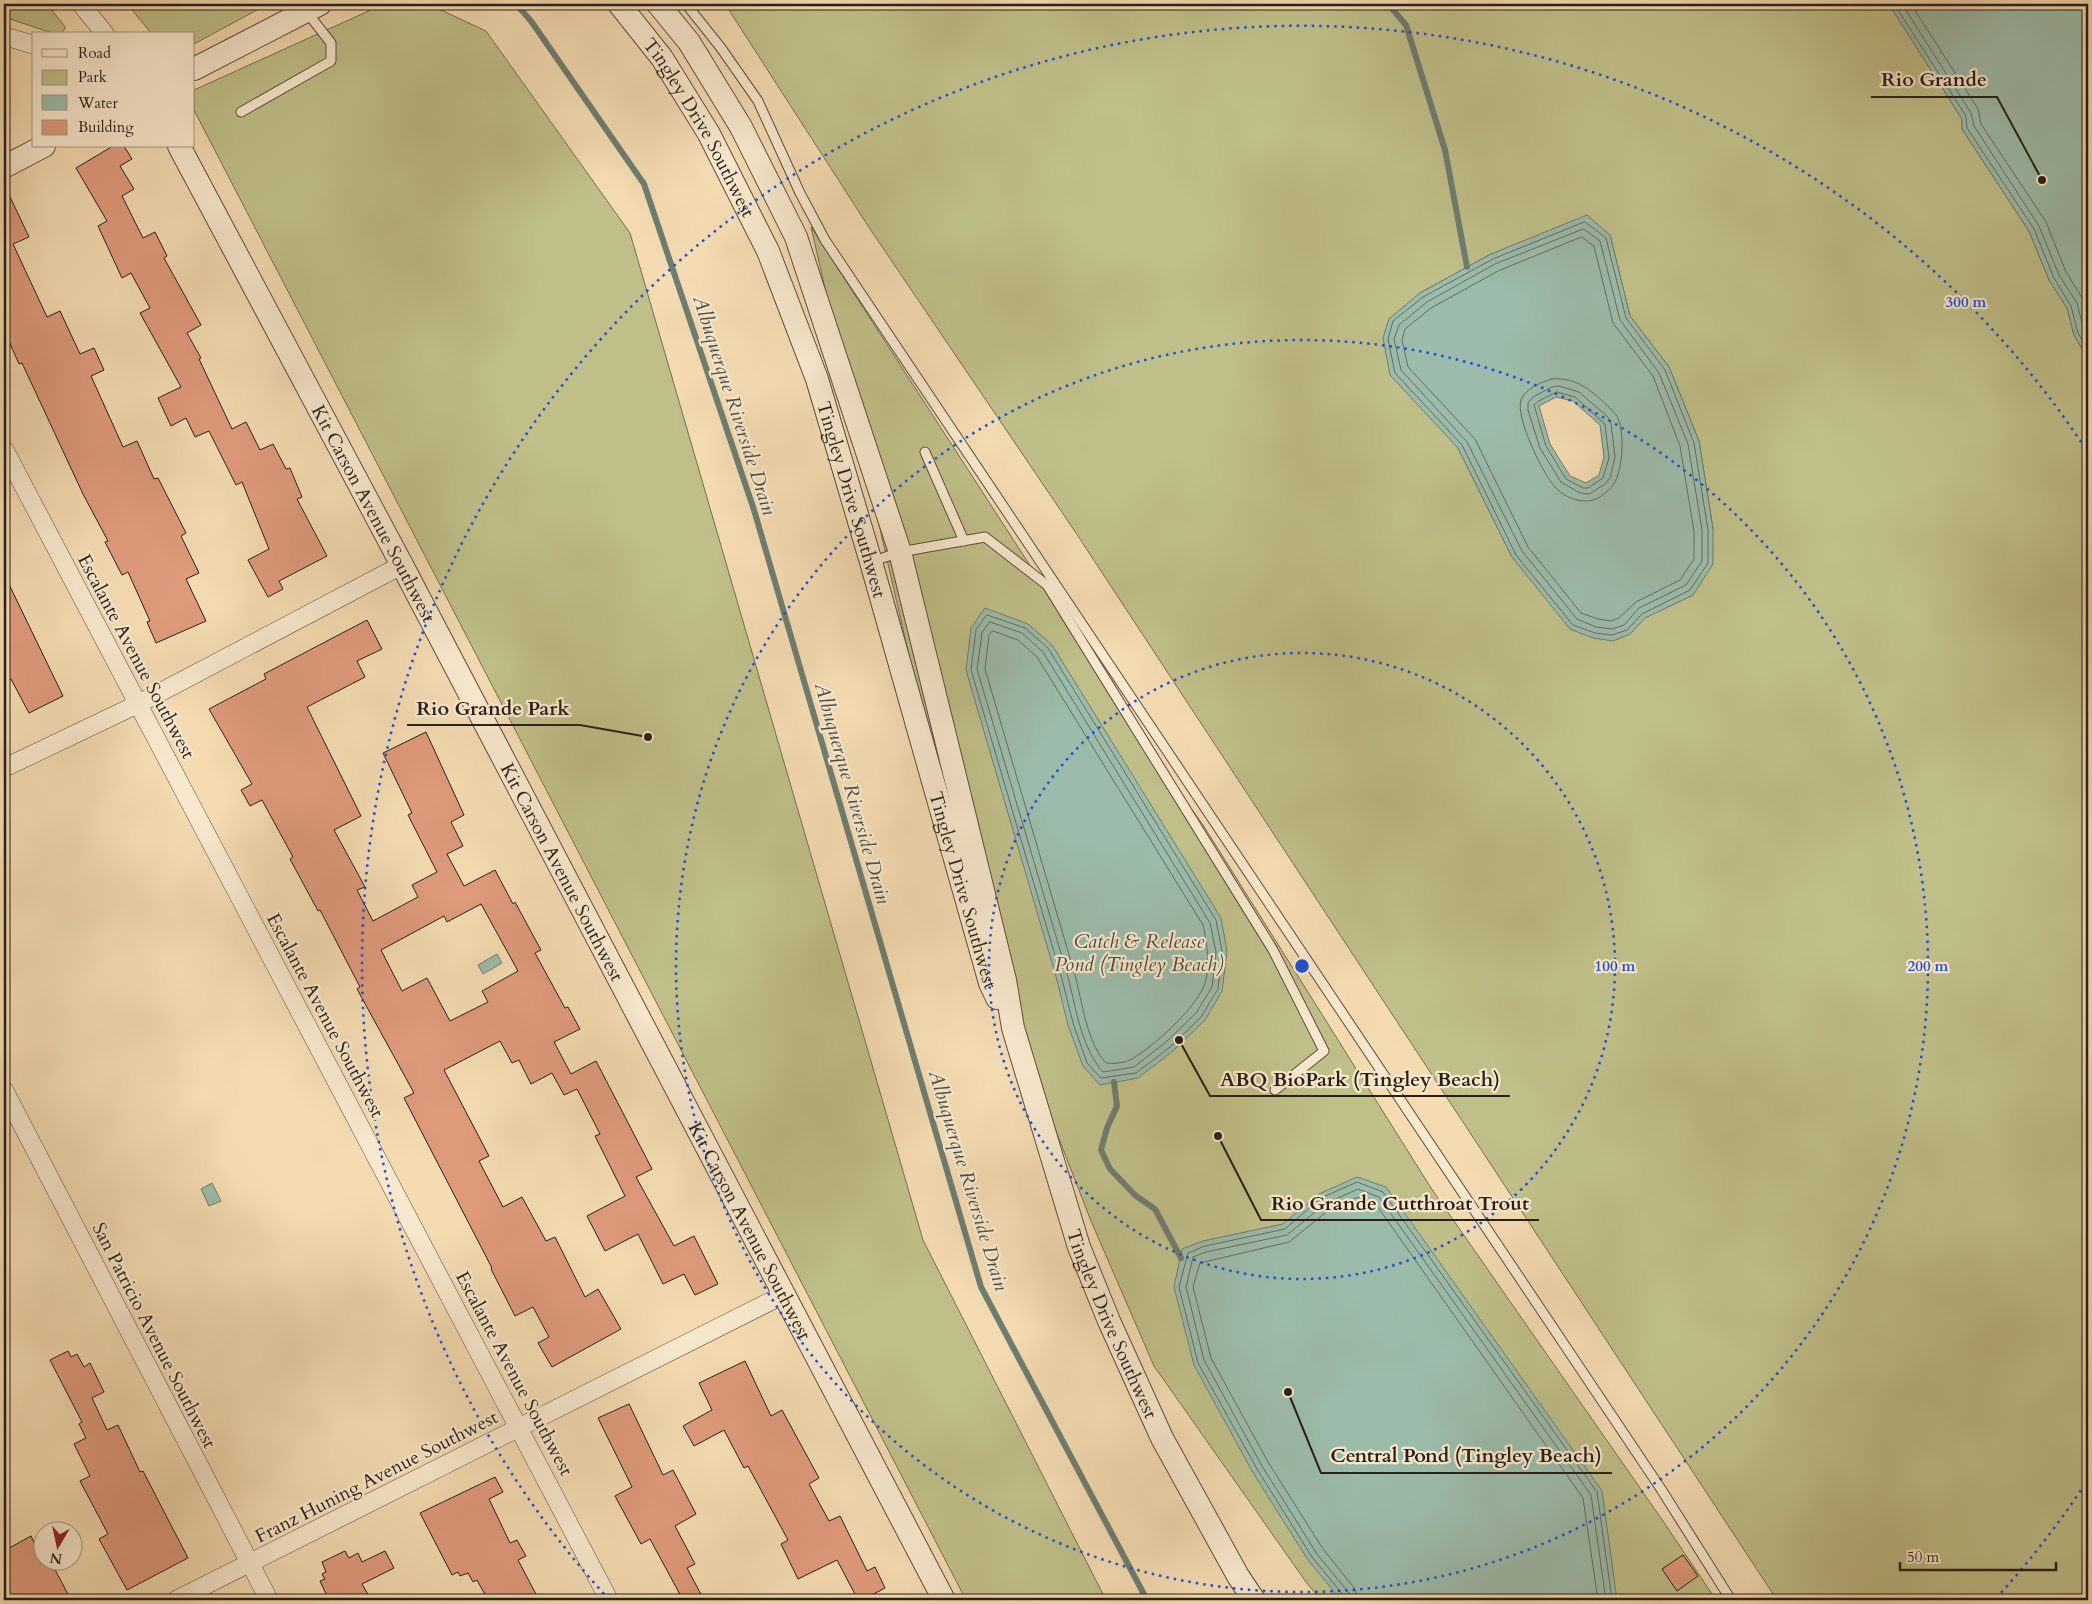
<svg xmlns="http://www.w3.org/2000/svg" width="2092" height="1604" font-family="Cardo,serif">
<rect width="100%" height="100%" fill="#f4dbb2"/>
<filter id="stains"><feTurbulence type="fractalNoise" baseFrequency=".004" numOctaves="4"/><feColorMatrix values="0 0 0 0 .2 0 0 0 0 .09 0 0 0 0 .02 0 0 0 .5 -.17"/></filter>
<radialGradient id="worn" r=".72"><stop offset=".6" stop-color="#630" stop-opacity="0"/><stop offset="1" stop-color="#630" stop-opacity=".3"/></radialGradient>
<g fill="#c0bf89" stroke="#746f50" fill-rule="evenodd">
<polygon points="4,4 47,4 66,28 60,34 55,34 4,17"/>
<polygon points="127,4 268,4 194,44 194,34 152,34"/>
<polygon points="384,4 428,4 486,31 630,233 923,1240 1106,1600 966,1600 194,110 194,90"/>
<path d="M725 4H1889L1962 119V129L2029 231 2049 280 2067 308 2074 335 2088 359V1600H1777L1076 533 870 229ZM1610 235 1630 316 1669 367 1699 441 1713 529 1693 595 1644 618 1630 634 1512 557 1458 448 1420 293 1491 254Z"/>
<polygon points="811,227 1150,751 1203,825 1431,1188 1663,1521 1716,1600 1321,1600 1306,1582 1154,1366 1091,1221 963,892"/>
</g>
<g fill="#9cbbaa" stroke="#6e7d6f" fill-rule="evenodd">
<polygon points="1889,4 2088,4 2088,359 2074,335 2067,308 2049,280 2029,231 1962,129 1962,119"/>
<path d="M1587 215 1610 235 1630 316 1669 367 1699 441 1713 529V564L1693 595 1645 618 1630 634 1613 641 1593 638 1570 629 1512 557 1458 448 1390 375 1383 338 1389 319 1420 293 1491 254ZM1556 397 1573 401 1600 425 1604 457 1599 475 1586 483 1570 476 1550 444 1539 406Z"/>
<polygon points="985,608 1028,624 1052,645 1221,918 1227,951 1222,991 1205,1020 1173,1051 1138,1078 1100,1085 1083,1066 1068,1025 1057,980 966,670 971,628"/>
<polygon points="497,954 502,963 483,974 478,965"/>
<polygon points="1357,1177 1386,1187 1602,1491 1617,1600 1341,1600 1308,1560 1252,1471 1194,1365 1174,1287 1182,1249 1203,1241 1283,1224 1319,1194"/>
<polygon points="212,1183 221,1201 209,1206 201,1189"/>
</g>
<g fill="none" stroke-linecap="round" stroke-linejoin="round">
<g stroke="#626d60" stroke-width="1">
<polyline points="1894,4 1966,116 1967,128 2034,229 2054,278 2071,306 2078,333 2088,350"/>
<polyline points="1902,4 1971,113 1974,126 2039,226 2059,275 2077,303 2084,331 2088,338"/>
<polyline points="1911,4 1978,109 1981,124 2046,222 2066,272 2084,301 2088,317"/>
<polygon points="1585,222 1606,238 1626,318 1665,370 1694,443 1708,530 1708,563 1690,590 1642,614 1627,630 1612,635 1595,633 1573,625 1516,555 1462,445 1395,373 1388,339 1393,321 1423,297 1493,259"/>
<polygon points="1584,229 1600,241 1620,320 1659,373 1688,444 1702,530 1702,561 1686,585 1639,608 1624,625 1612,629 1596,627 1577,619 1522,551 1467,442 1401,370 1394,339 1399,325 1427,302 1495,264"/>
<polygon points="1582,237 1594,246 1613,323 1653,376 1680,446 1694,531 1694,559 1680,580 1636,602 1619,618 1611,621 1598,619 1581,613 1528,547 1475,439 1408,367 1402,340 1405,329 1431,308 1498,271"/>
<path d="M1552 379C1561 378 1573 380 1581 385 1590 389 1614 410 1618 418 1624 434 1623 458 1618 474 1615 486 1609 490 1600 497 1587 505 1569 500 1558 490 1544 478 1515 417 1521 400 1525 389 1541 382 1552 379Z"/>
<polygon points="1559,386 1579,392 1608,417 1611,423 1615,457 1610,478 1605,484 1589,494 1580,493 1561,482 1540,448 1528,410 1528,403 1533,397 1552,387"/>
<polygon points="1557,392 1575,397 1605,424 1609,458 1603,478 1588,488 1583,488 1566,479 1546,446 1534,405 1537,402"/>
<polygon points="987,615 1025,628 1048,648 1216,920 1222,951 1218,989 1201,1017 1170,1047 1136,1073 1101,1078 1087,1063 1073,1023 1062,979 971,670 976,630"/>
<path d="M990 622 1022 633 1043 652 1210 923 1216 952 1212 987 1196 1013 1166 1042 1134 1067 1103 1072C1081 1047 1076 1008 1068 977L977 669 982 633Z"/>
<path d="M993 631 1018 640 1037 657 1203 925C1207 943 1211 968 1204 986 1194 1010 1154 1046 1132 1059 1126 1063 1113 1064 1106 1063 1087 1044 1082 1001 1075 975L985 669 989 635Z"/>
<polyline points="1344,1600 1343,1595 1312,1557 1257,1469 1198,1363 1179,1287 1188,1253 1205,1246 1285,1229 1321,1198 1357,1182 1383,1192 1597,1492 1612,1600"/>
<polyline points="1351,1600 1349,1593 1317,1554 1262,1466 1204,1360 1186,1287 1193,1257 1206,1252 1287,1235 1325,1204 1358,1189 1379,1197 1591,1495 1606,1600"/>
<polyline points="1358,1600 1355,1589 1323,1549 1268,1462 1211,1358 1193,1287 1200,1263 1289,1242 1329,1210 1358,1197 1375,1203 1583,1498 1598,1600"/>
</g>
<g stroke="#6e7d6f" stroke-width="6">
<polyline points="516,4 531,21 644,184 754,510 981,1287 1147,1600"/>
<polyline points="1388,4 1406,25 1445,150 1467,267"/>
<polyline points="1114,1082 1117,1106 1107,1128 1101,1150 1110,1169 1136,1196 1155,1209 1181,1258"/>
</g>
</g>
<g fill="#df9a7c" stroke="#281f17" fill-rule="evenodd">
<polygon points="113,146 124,146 132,159 120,166 134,189 122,196 143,238 155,232 167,256 164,258 201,325 187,333 201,358 199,359 232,429 246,422 260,450 273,444 286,469 290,468 302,497 297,499 327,556 279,581 283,589 268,597 248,560 269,549 242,482 236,485 209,431 195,437 186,418 171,426 158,398 181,387 140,313 150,308 131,273 122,278 98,226 107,221 76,168"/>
<polygon points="4,184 29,237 13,244 47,317 60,311 80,354 94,348 104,370 91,376 123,447 137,441 154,479 158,478 186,533 181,536 199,573 186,579 206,621 156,643 147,622 150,621 128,572 122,575 105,542 108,541 83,494 22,363 19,364 4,330"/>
<polygon points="4,574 63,696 29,713 11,679 4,682"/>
<path d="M367 620 382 649 357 661 365 677 307 707 361 816 334 830 365 887 357 890 373 921 418 897 412 885 437 872 408 815 412 813 383 753 426 732 464 815 451 822 463 846 447 854 464 886 495 870 513 904 515 902 541 950 535 953 565 1008 568 1007 580 1029 554 1042 571 1074 596 1061 652 1169 636 1177 674 1246 694 1236 718 1284 695 1295 684 1274 663 1284 638 1234 605 1251 587 1216 625 1196 595 1136 600 1134 577 1089 564 1095 552 1073 531 1084 519 1060 512 1063 500 1041 444 1070 489 1156 479 1161 503 1207 522 1197 546 1241 555 1237 585 1297 598 1289 621 1329 552 1367 538 1343 549 1337 533 1307 515 1316 491 1269 492 1268 404 1098 414 1093 357 989 360 987 320 910 318 911 290 859 293 857 262 800 250 806 241 790 252 784 209 709 266 679 264 674ZM481 904 518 971 482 991 488 1002 450 1021 427 978 402 991 381 950 444 916 447 922Z"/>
<polygon points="68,1351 71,1357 77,1354 84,1367 90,1363 104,1392 92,1398 107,1430 118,1425 140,1472 143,1471 188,1558 127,1590 99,1539 108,1534 80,1481 90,1476 74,1444 86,1438 79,1424 82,1422 50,1360"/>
<polygon points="745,1361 771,1416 782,1410 819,1478 809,1484 829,1521 840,1516 867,1571 875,1567 885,1588 862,1600 858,1600 837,1560 798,1579 781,1544 788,1540 748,1466 744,1468 724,1430 694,1446 683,1426 712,1410 699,1383"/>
<polygon points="629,1404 663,1475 673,1470 696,1514 675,1526 695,1564 687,1568 704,1600 683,1600 650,1539 641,1544 615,1496 632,1487 598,1418"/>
<polygon points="495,1477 503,1492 489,1499 510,1543 517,1540 526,1556 518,1560 539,1600 488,1600 477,1580 473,1582 468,1573 460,1576 458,1572 452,1575 420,1513"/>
<polygon points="31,1536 42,1558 42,1562 46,1564 51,1562 71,1600 4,1600 4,1551"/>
<polygon points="345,1551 349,1558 358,1553 362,1562 385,1551 394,1568 362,1584 371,1600 329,1600 320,1581 325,1579 322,1574 326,1572 322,1562"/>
<polygon points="1683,1555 1698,1576 1677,1591 1662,1569"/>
</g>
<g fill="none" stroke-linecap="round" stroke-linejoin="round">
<g stroke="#5b4e3e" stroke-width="11">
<g id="service">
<polyline points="686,4 721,48 758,101 800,193 825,240 1661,1489 1731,1600"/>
<polyline points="241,112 331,61 331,43 306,11"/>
<polyline points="925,452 964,541"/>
<polyline points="871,562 900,552 985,537 1047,585 1273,950 1324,1051 1275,1090"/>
</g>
</g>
<g stroke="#5b4e3e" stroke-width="19">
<g id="minor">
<polyline points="81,4 105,34"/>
<polyline points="4,36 34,45"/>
<polyline points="4,449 609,1600"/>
<polyline points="4,768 138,704 402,565"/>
<polyline points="4,1090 269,1600"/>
<polyline points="176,1600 783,1295"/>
</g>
</g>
<g stroke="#5b4e3e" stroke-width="24">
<g id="tertiary">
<path id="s1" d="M619 4 662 58 709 134 768 251 817 379 871 562 990 983 997 998"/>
<path id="s2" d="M658 4 689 42 741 127 796 237 900 552 1005 980 1013 1028 1079 1247 1109 1321 1162 1438 1238 1576 1254 1600"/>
<polyline points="194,69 320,4"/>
<path id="s3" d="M179 146 402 565 944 1600"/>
<polyline points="4,167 44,146"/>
</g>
</g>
<use href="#service" stroke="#f8e8cd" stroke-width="9"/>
<use href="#minor" stroke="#f8e8cd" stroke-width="18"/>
<use href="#tertiary" stroke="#f8e8cd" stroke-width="22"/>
</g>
<g fill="none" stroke="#1d4ed8" stroke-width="2.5" stroke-dasharray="2.5 5">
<circle cx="1302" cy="966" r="313"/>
<circle cx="1302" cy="966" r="626"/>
<path d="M2085 1484A939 939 0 0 1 2000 1594M604 1594A939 939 0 1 1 2085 448"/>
</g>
<g text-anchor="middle" stroke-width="4.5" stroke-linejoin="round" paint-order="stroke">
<g font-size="19" fill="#281f17" stroke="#f8e8cd">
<text dy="7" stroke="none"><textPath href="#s1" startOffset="148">Tingley Drive Southwest</textPath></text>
<text dy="7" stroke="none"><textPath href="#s1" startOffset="552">Tingley Drive Southwest</textPath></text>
<text dy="7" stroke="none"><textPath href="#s3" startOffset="416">Kit Carson Avenue Southwest</textPath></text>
<text transform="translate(137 656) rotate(62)" y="7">Escalante Avenue Southwest</text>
<text dy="7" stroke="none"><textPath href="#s3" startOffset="821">Kit Carson Avenue Southwest</textPath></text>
<text dy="7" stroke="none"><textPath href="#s1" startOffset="958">Tingley Drive Southwest</textPath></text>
<text transform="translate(326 1015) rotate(62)" y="7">Escalante Avenue Southwest</text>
<text dy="7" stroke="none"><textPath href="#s3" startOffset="1226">Kit Carson Avenue Southwest</textPath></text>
<text dy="7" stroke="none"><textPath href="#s2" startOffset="1405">Tingley Drive Southwest</textPath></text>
<text transform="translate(155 1335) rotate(63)" y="7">San Patricio Avenue Southwest</text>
<text transform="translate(515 1373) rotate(62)" y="7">Escalante Avenue Southwest</text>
<text transform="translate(376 1476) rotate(-27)" y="7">Franz Huning Avenue Southwest</text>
</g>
<g font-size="20" font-style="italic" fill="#4b4e43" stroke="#f8e8cd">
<text transform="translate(735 405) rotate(72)" y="7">Albuquerque Riverside Drain</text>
<text transform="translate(853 793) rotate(74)" y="7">Albuquerque Riverside Drain</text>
<text x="1139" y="948">Catch &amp; Release<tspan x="1139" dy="23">Pond (Tingley Beach)</tspan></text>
<text transform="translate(969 1180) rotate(73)" y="7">Albuquerque Riverside Drain</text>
</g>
</g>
<circle cx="1302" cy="966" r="8" fill="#1d4ed8" stroke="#f8e8cd" stroke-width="2.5"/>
<g font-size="15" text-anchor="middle" font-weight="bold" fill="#1d4ed8" stroke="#f8e8cd" stroke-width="4.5" stroke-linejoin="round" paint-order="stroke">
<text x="1966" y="307">300 m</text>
<text x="1615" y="971">100 m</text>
<text x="1928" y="971">200 m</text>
</g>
<path fill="none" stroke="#281f17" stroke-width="2" d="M2042 180L1997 97H1871M648 737L580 725H407M1179 1040L1210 1096H1510M1218 1136L1261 1220H1539M1288 1392L1321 1473H1612"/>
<g fill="#281f17" stroke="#f8e8cd" stroke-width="2">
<circle cx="2042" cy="180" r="5"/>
<circle cx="648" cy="737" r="5"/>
<circle cx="1179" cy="1040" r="5"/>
<circle cx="1218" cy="1136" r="5"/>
<circle cx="1288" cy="1392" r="5"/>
</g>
<g font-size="20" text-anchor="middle" font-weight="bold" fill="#281f17" stroke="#f8e8cd" stroke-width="4.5" stroke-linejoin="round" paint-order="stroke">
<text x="1934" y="86">Rio Grande</text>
<text x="493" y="715">Rio Grande Park</text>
<text x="1360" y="1086">ABQ BioPark (Tingley Beach)</text>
<text x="1400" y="1210">Rio Grande Cutthroat Trout</text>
<text x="1466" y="1462">Central Pond (Tingley Beach)</text>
</g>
<rect width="2092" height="1604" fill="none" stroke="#f4dbb2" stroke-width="20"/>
<rect x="5" y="5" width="2082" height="1594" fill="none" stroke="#281f17" stroke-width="2.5"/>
<rect x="10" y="10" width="2072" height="1584" fill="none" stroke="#281f17"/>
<rect x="32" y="32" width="162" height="115" fill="#f8e8cd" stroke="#a59884"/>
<rect x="42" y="49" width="25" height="8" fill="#f8e8cd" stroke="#a59884"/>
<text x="78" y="58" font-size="15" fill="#281f17">Road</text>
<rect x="42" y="70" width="25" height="15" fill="#c0bf89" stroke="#a59884"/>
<text x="78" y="82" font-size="15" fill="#281f17">Park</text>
<rect x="42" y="95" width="25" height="15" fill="#9cbbaa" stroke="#a59884"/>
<text x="78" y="108" font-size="15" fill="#281f17">Water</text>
<rect x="42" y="120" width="25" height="15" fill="#df9a7c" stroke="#a59884"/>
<text x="78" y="132" font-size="15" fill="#281f17">Building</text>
<g transform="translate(58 1546) rotate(189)"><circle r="24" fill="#f8e8cd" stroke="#a59884"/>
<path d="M0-4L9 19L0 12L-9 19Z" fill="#8f2418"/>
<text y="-8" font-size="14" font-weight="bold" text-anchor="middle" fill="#281f17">N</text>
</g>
<path d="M1900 1562v8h156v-8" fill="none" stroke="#281f17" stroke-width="2.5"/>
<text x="1907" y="1562" font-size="15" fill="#281f17" stroke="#f8e8cd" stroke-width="4" paint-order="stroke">50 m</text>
<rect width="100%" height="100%" filter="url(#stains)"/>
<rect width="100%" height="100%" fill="url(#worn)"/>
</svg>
